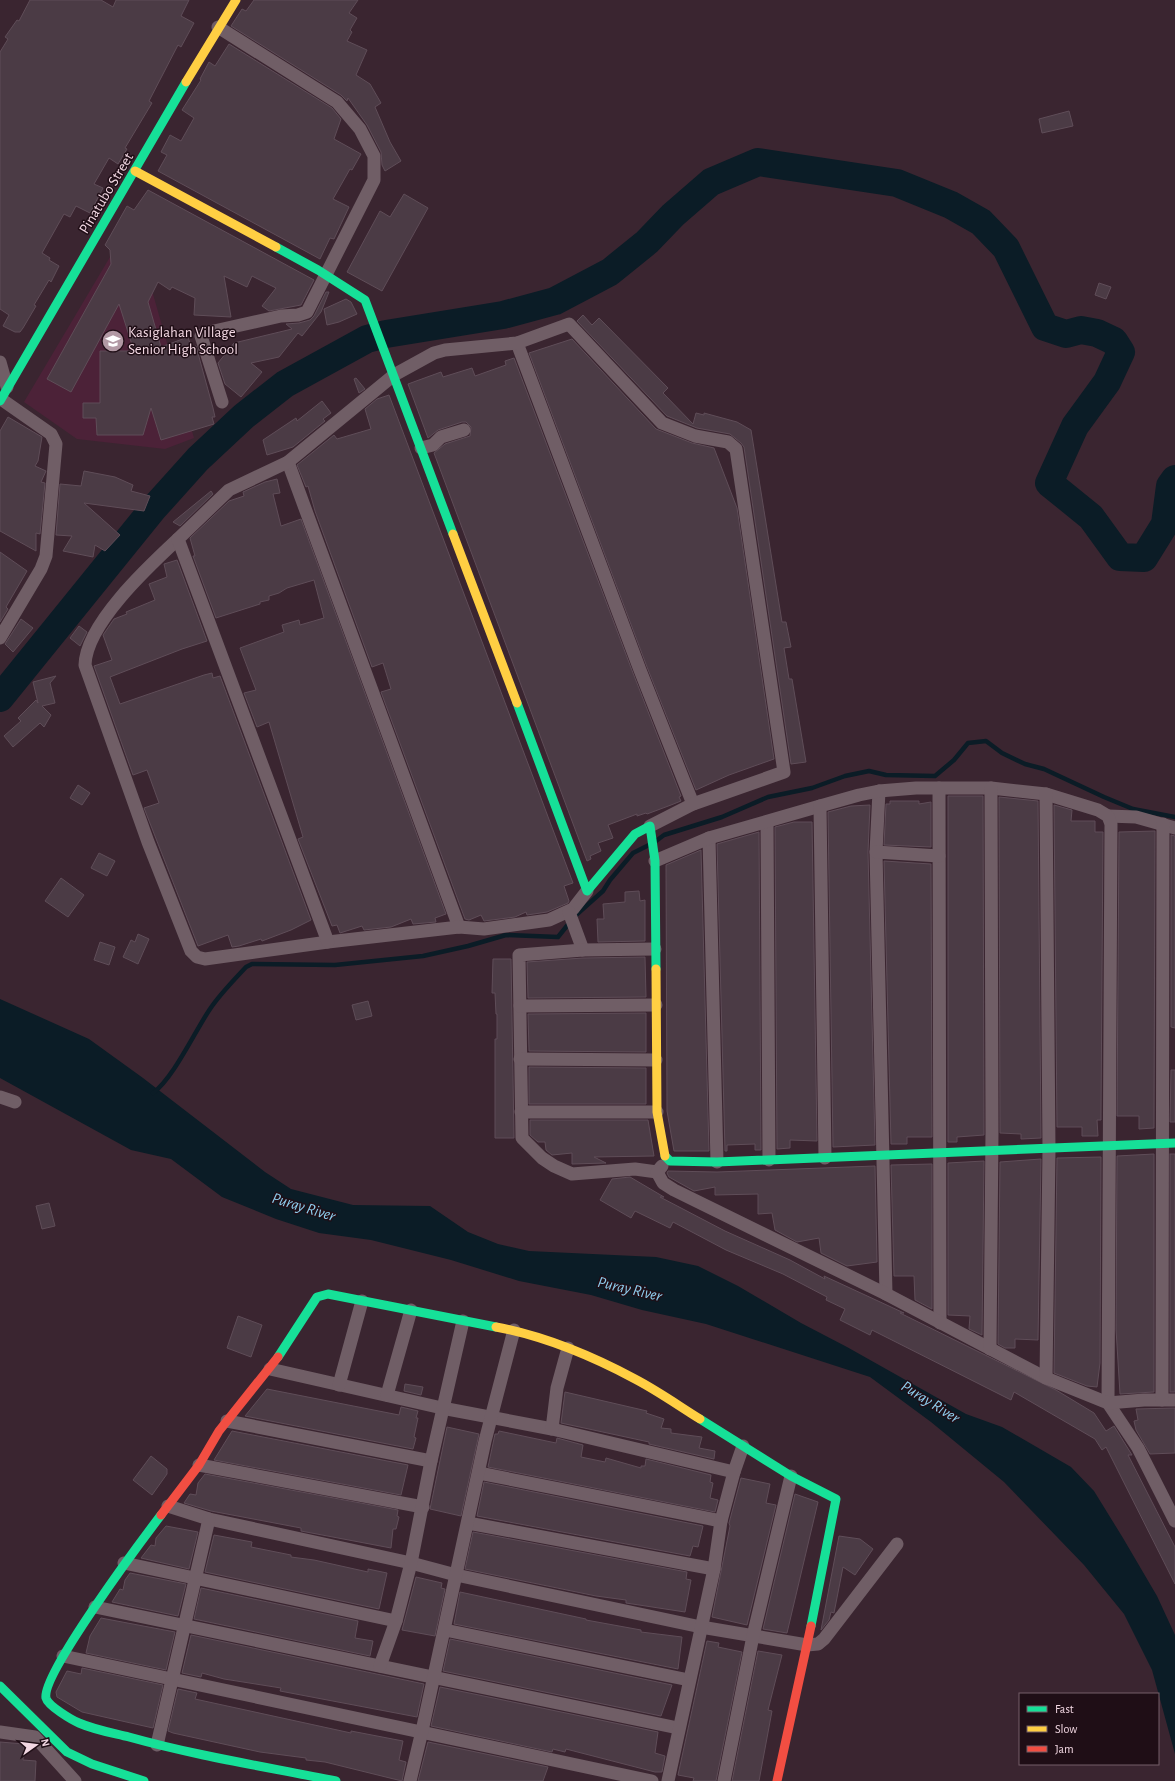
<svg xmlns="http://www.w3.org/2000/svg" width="1175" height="1781" font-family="'Alegreya Sans',sans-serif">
<rect width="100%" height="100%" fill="#3a2530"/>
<polygon fill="#4c2238" points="110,257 149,280 194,438 165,449 77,439 24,402"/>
<polygon fill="#0b1c26" points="0,999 89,1039 143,1078 265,1172 291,1189 353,1205 430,1206 468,1232 498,1244 529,1251 656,1257 698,1266 738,1286 801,1323 847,1347 966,1414 1002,1427 1071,1467 1094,1491 1123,1538 1157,1596 1175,1635 1175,1754 1152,1670 1124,1614 1084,1565 1004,1482 931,1422 870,1377 706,1324 642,1310 591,1295 519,1281 451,1260 371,1240 319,1233 276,1219 222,1197 171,1159 131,1150 0,1078"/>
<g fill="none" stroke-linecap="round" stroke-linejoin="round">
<g stroke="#0b1c26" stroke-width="4.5">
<polyline points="656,841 664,835 722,817 768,797 812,788 845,776 869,771 886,775 935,776 954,760 968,743 986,741 1002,753 1025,764 1044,769 1104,797 1133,809 1175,817"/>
<polyline points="575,916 603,891 610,880 633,853 649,845"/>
<path d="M153 1093C173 1079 195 1031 210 1009 220 994 234 980 246 967L252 964 335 965 423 956 468 946 506 935 558 937 570 922"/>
</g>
<polyline stroke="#0b1c26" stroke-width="28" points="0,698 153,509 198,459 244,416 285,384 367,339 386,334 503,315 555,301 610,272 647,242 673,215 711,182 758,162 897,183 951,205 981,222 1006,248 1045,327 1066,334 1081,330 1097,333 1114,341 1121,352 1107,382 1075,426 1049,483 1091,517 1120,557 1144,558 1165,524 1170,486 1175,479"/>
</g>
<g fill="#4b3b45" stroke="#5f4d58">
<polygon points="30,0 101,0 113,7 116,0 189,0 181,16 194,23 181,47 178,45 163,74 149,101 152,103 125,148 127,149 118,164 109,158 94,184 103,188 90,213 76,206 70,217 64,214 42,253 50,258 49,260 59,266 51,282 49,280 34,305 36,306 23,328 20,332 15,332 3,326 9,315 0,309 0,52 8,39 5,37 17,20 19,21"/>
<polygon points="254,0 358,0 349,13 357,18 350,30 352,32 347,41 367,50 356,75 370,84 381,103 375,107 390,142 401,161 385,171 382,165 381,152 367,125 348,98 347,101 341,95 231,26 242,9 246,11"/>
<polygon points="229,44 332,108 341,119 334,139 361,154 352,170 350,169 333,199 349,207 334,239 330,238 320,259 158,171 167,155 161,152 170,135 181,141 194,118 182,110 201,80 200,79 209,62 215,66"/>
<polygon points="1069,111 1073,126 1042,133 1039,119"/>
<polygon points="148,190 314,280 301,305 269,311 262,306 276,288 252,276 247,287 224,276 231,317 194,315 195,298 172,287 170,290 158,282 148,302 161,347 188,337 191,347 196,346 213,408 215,417 212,417 214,424 161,440 151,408 143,435 97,435 96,418 83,418 83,403 100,403 100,351 134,351 119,304 71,392 47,379 111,264 110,250 105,245 127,206 134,210"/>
<polygon points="404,194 428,208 382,291 347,272 380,211 390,217"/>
<polygon points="1099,283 1111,287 1106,299 1095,295"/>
<polygon points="326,292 329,292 321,312 302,336 298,333 279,357 251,363 262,372 241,397 225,384 218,363 234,343 292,329 286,324 299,323 310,320 314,316"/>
<polygon points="346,299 351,302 357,314 339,322 327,325 324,309"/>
<polygon points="583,315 592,325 599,318 668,388 663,393 693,424 696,413 704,415 704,413 737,422 751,430 782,622 786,622 791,647 784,648 789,679 792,679 806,762 791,764 744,447 741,443 730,434 697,428 667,416 577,321"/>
<polygon points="572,339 656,429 692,443 714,448 737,508 774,759 729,775 696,790 647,667 529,353"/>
<polygon points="514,358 633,673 681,796 679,797 681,801 671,805 647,814 646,813 637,816 637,814 608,825 613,838 598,843 601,851 590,856 591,859 587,861 434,453 445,444 470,436 471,427 466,422 462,422 438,430 428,438 408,384 441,372 443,377 472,368 475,376 506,365 505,361"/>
<polygon points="356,378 365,389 359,393 354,379"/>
<polygon points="389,395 573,883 564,886 569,901 568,903 547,912 527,915 526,912 515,917 484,921 481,915 469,920 465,919 381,692 391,689 383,663 372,667 315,511 308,486 306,487 297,465 334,435 337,439 371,429 365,409 377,399"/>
<polygon points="322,401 331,413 323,419 325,421 293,447 267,455 263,440 296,418 297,421"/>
<polygon points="8,417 42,437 38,461 35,466 46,471 41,482 45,483 40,534 36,533 36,551 0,531 0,431"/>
<polygon points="84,471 115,477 133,485 131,491 150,496 144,511 84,503 120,535 105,551 95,545 93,557 63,551 72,536 56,535 60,484 81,486"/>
<polygon points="277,479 280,493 273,494 281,526 301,519 446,914 435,918 436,922 413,924 411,919 391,927 364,930 362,926 340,933 337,925 332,926 298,839 303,837 269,722 257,727 244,693 256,690 240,648 284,632 282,625 299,620 300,625 324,618 314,580 287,588 279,593 269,596 269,600 260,602 260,604 216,618 193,556 195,556 190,538 229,501 244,496 243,492 265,482"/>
<polygon points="211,491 213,494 180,526 173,522"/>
<polygon points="0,552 27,571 6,607 8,609 0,622"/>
<polygon points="177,560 207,641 182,649 110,677 120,704 204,675 212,673 213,678 220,676 311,920 291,930 262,941 261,939 239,946 232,947 228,935 198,946 144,808 159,803 147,770 133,775 94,666 112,660 103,635 114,619 127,614 126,612 155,600 149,584 167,577 164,564"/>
<polygon points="21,619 33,628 13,652 5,644"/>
<polygon points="79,626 87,632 80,646 70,638"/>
<polygon points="56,676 50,683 55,703 42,706 51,715 44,727 40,723 13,747 4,736 21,721 18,718 36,700 38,703 33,682"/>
<polygon points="78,785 90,793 82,805 70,798"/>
<polygon points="948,796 983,796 984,1132 984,1135 957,1137 957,1142 948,1142"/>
<polygon points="999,797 1038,801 1041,1138 1021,1139 1021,1134 1000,1133"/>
<polygon points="890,801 919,801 919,804 931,802 931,847 884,845 886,804 890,804"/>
<polygon points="870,805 868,852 875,1145 833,1147 828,812 851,806"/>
<polygon points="1054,805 1072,810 1071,821 1095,821 1095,832 1103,832 1101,1115 1101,1120 1097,1120 1098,1136 1082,1136 1082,1127 1057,1127"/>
<polygon points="794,822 812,822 817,1141 790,1140 790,1148 777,1149 775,827"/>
<polygon points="1155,831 1154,1128 1139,1129 1139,1116 1117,1116 1119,832"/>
<polygon points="759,832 761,1150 755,1150 755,1144 727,1145 727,1151 725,1151 717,844"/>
<polygon points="1171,835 1175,836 1175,1028 1171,1027"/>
<polygon points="701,850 709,1151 674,1151 667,1111 666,865"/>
<polygon points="99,853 115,861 107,876 91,868"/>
<polygon points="884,861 931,864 932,1137 907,1137 907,1144 891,1144"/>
<polygon points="61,878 84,895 68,917 45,901"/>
<polygon points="639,891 640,901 645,900 645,941 598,942 597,919 604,919 603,904 625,902 625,892"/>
<polygon points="138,934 149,939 138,964 123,957 131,940 135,942"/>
<polygon points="100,942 115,947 109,965 94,960"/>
<polygon points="645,957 646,997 528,998 527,962 583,958"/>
<polygon points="493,959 511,959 514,1138 495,1138 495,1039 497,1039 497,1014 496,1014 495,993 492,993"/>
<polygon points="368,1001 372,1016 356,1020 352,1005"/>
<polygon points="646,1013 646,1052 529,1051 528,1014"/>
<polygon points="529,1067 646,1068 646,1104 529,1104"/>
<polygon points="1171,1070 1175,1070 1175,1122 1170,1122"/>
<polygon points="530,1120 648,1120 654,1156 594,1157 606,1163 572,1164 572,1153 552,1155 546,1150 545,1142 538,1142 530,1135"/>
<polygon points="1154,1154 1154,1392 1120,1394 1116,1329 1117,1156"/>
<rect x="1170" y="1154" width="5" height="238"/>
<polygon points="1101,1157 1100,1363 1097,1387 1087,1386 1054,1373 1057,1158"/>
<polygon points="1041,1159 1038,1340 1015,1339 1015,1348 1005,1348 998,1344 1000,1162"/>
<polygon points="984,1161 982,1335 969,1329 970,1316 948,1315 948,1163"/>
<polygon points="932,1164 932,1309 915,1300 914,1276 894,1276 891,1165"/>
<polygon points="875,1166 877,1262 847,1266 821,1253 819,1238 797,1242 775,1230 772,1213 758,1214 758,1194 715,1195 715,1187 694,1191 669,1177 667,1173 668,1171 717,1172"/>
<polygon points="630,1177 664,1197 660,1197 725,1231 790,1260 825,1279 824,1276 904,1313 900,1313 1056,1390 1094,1413 1106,1431 1114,1426 1132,1455 1128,1455 1175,1547 1175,1584 1106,1447 1102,1450 1095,1439 1014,1392 1011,1400 872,1330 870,1335 840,1320 845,1309 826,1300 827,1297 783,1274 726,1250 673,1222 670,1228 635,1211 631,1218 600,1200 612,1179"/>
<polygon points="49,1203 55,1226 42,1229 36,1206"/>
<polygon points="238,1316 262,1325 251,1357 227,1348"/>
<polygon points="405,1384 423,1387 421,1395 404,1391"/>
<polygon points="267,1389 399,1415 401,1407 418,1411 416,1418 418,1418 414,1437 416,1438 413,1449 245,1416"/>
<polygon points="565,1392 647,1411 646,1413 664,1419 661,1428 671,1429 671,1433 702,1437 699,1448 715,1451 714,1459 649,1444 649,1442 561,1423"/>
<polygon points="1175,1408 1175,1453 1150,1454 1136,1430 1134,1421 1138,1420 1136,1409"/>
<polygon points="447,1427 479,1434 461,1516 430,1509"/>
<polygon points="232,1431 408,1465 401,1495 214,1460"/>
<polygon points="499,1431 556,1443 557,1438 583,1445 581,1457 605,1462 606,1458 641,1468 641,1466 645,1466 646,1459 711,1475 710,1482 713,1483 710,1498 718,1500 715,1512 488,1467 495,1434 498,1434"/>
<polygon points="151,1456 167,1469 167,1474 152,1495 133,1480"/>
<polygon points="205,1474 398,1510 397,1516 399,1517 396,1529 393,1529 391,1548 301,1531 301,1528 211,1511 184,1503 190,1494 196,1495 198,1483"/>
<polygon points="741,1478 770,1484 766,1503 776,1505 747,1625 712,1617 730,1526 729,1523"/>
<polygon points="484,1482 703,1526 698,1547 693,1546 690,1556 477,1516"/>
<polygon points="795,1494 818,1502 787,1633 763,1629"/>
<polygon points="166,1526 198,1532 189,1569 141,1558 151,1545 155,1546 156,1538"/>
<polygon points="473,1532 687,1572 686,1579 691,1580 685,1612 626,1603 626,1600 596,1596 465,1569"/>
<polygon points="214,1535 252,1542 251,1547 291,1555 291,1557 314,1560 368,1572 368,1569 387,1573 379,1609 205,1572"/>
<polygon points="839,1536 860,1539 873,1549 855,1575 843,1567 834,1613 831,1612 829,1620 821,1630"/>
<polygon points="130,1573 186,1584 178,1616 112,1602 120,1589 123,1590 125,1580"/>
<polygon points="416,1577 442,1583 441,1588 445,1589 435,1636 402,1630"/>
<polygon points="201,1588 358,1621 355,1638 373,1641 370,1656 194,1619"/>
<polygon points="460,1592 586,1619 586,1620 641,1630 641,1632 682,1637 678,1669 454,1624"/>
<polygon points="101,1618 175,1632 166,1670 86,1653 90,1636"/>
<polygon points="191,1635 424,1684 417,1717 280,1691 281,1688 224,1679 202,1673 201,1677 182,1673"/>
<polygon points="450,1639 672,1685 661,1716 443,1671"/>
<polygon points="707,1641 719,1643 718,1647 742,1652 716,1781 693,1781 694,1778 678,1775"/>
<polygon points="758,1651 782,1655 768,1710 772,1711 759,1781 732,1781"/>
<polygon points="82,1668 163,1685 153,1728 82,1712 57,1697 56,1692 67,1671 81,1674"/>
<polygon points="440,1687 658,1732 655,1753 665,1756 662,1772 655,1772 566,1749 565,1752 553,1749 552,1752 431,1726"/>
<polygon points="178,1689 197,1693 195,1699 351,1733 351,1731 403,1741 399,1760 406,1762 402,1781 325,1762 306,1760 306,1758 260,1752 173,1733 168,1731"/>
<polygon points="0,1742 24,1744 23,1760 36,1761 35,1781 0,1781"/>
<polygon points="428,1742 548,1767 543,1781 418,1781"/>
</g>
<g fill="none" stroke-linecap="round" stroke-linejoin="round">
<g stroke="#705e66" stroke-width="13">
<polyline points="218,27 337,102 360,129 374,156 374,180 307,312 298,315 281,316 205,333 201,336 222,402"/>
<polyline points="517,343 640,670 693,804"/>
<polyline points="0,362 7,387"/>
<polyline points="421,448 433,445 441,437 464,430"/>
<polyline points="288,462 459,927"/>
<path d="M178 539C149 566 86 624 85 665L148 842 191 951 197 957 205 959 328 942 459 927 484 929 549 920 573 909 587 891"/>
<polyline points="0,638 41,569 46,556 56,444 51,434 1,399"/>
<polyline points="939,788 940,1323"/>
<polyline points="879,791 876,852 886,1294"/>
<polyline points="1108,816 1136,817 1175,828"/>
<polyline points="767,822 769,1160"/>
<polyline points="709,838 717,1162"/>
<polyline points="876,852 939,856"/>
<polyline points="655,861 709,838 820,806"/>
<polyline points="569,912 583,950"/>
<polyline points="328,942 178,539 229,490 288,462 394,375 434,353 445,350 517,343 569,324 662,423 695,436 728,442 736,449 784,772 693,804 650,826"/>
<polyline points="655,949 583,950 519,955 522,1138 542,1158 554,1166 572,1174 635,1169 657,1172 662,1166"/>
<polyline points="520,1006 656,1005"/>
<polyline points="520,1059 656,1060"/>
<polyline points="0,1097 15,1102"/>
<polyline points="521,1112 657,1112"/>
<polyline points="825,1158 820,806 859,795 879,791 916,788 991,788 1046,794 1098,810 1108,816 1111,824 1108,1403 1138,1448 1175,1521"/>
<polyline points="657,1172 663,1183 674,1190 886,1294 1046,1378 1108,1403 1144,1400 1175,1400"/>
<polyline points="990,1349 992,1132 991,788"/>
<polyline points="270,1369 442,1408 552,1429 734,1472"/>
<polyline points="1046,1378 1049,1149 1046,794"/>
<polyline points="339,1385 362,1301"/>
<polyline points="387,1395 411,1310"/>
<polyline points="1162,1400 1163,824"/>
<polyline points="227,1421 431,1461"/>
<polyline points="552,1429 557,1388 568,1348"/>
<polyline points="199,1465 423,1507"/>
<polyline points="479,1473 721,1521"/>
<polyline points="168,1506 209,1519 411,1563 456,1575 701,1627 807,1645 818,1644 824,1639 897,1544"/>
<polyline points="468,1523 714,1569"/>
<polyline points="124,1563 396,1621"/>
<polyline points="95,1607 678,1728"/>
<polyline points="445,1630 689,1680"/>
<polyline points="63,1656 652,1781"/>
<polyline points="380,1666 396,1621 411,1563 431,1461 463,1321"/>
<polyline points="0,1732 35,1737 75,1781"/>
<polyline points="157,1745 209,1519"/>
<polyline points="410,1781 422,1731 485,1441 514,1330"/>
<polyline points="668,1781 714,1569 721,1521 734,1472 743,1446"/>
<polyline points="724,1781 753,1636 791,1476"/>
</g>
<g stroke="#16e098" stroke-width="9">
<polyline points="276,247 318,270 365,300 453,534"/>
<polyline points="0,401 186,82"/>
<polyline points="517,703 587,891 635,834 650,826 655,861 656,969"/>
<polyline points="665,1156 670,1161 717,1162 1175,1143"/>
<polyline points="278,1357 317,1297 328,1294 496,1327"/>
<polyline points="700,1419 791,1476 836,1499 811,1626"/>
<path d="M161 1515C142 1540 41 1675 46 1698 48 1706 72 1720 79 1723 95 1730 113 1733 129 1737 197 1756 267 1767 336 1781"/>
<polyline points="0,1686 67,1752 92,1764 144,1781"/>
</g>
<g stroke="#ffcf43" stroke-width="9">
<polyline points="186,82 236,0"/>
<polyline points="135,171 276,247"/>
<polyline points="453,534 517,703"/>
<polyline points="656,969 657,1112 665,1156"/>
<path d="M496 1327C544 1336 592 1356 635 1379 658 1391 679 1406 700 1419"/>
</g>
<g stroke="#f24e42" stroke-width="9">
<polyline points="161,1515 199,1465 219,1431 278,1357"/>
<polyline points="777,1781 811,1626"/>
</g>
</g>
<defs>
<g id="school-disc" transform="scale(1.15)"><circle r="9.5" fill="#b299a4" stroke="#1f0e16"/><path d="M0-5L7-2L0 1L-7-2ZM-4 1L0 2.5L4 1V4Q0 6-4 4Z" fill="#fff"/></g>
</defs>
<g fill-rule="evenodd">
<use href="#school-disc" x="113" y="341"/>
</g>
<g text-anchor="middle" stroke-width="3" stroke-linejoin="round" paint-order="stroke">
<g font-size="15" fill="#f3d8e3" stroke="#1f0e16">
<text transform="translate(106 193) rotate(-59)" y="5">Pinatubo Street</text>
</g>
<g font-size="15" fill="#f3d8e3" stroke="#1f0e16" text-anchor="start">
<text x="128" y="337">Kasiglahan Village<tspan x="128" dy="17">Senior High School</tspan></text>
</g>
<g font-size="16" font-style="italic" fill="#8eceee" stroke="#1f0e16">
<text transform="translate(304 1206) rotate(17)" y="6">Puray River</text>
<text transform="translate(630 1288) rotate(13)" y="6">Puray River</text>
<text transform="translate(931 1401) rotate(32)" y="6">Puray River</text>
</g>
</g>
<rect x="1019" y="1693" width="140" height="72" fill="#1f0e16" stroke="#745f68"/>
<rect x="1027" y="1706" width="20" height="6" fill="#16e098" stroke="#745f68"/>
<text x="1055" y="1713" font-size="12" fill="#f3d8e3">Fast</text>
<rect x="1027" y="1726" width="20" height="6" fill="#ffcf43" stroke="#745f68"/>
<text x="1055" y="1733" font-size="12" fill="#f3d8e3">Slow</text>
<rect x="1027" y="1746" width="20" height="6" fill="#f24e42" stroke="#745f68"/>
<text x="1055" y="1753" font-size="12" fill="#f3d8e3">Jam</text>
<g transform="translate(36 1745) rotate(76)" stroke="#1f0e16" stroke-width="3" paint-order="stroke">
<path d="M0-3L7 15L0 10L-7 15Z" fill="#f3d8e3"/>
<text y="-6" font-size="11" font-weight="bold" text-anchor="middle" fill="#f3d8e3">N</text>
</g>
</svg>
